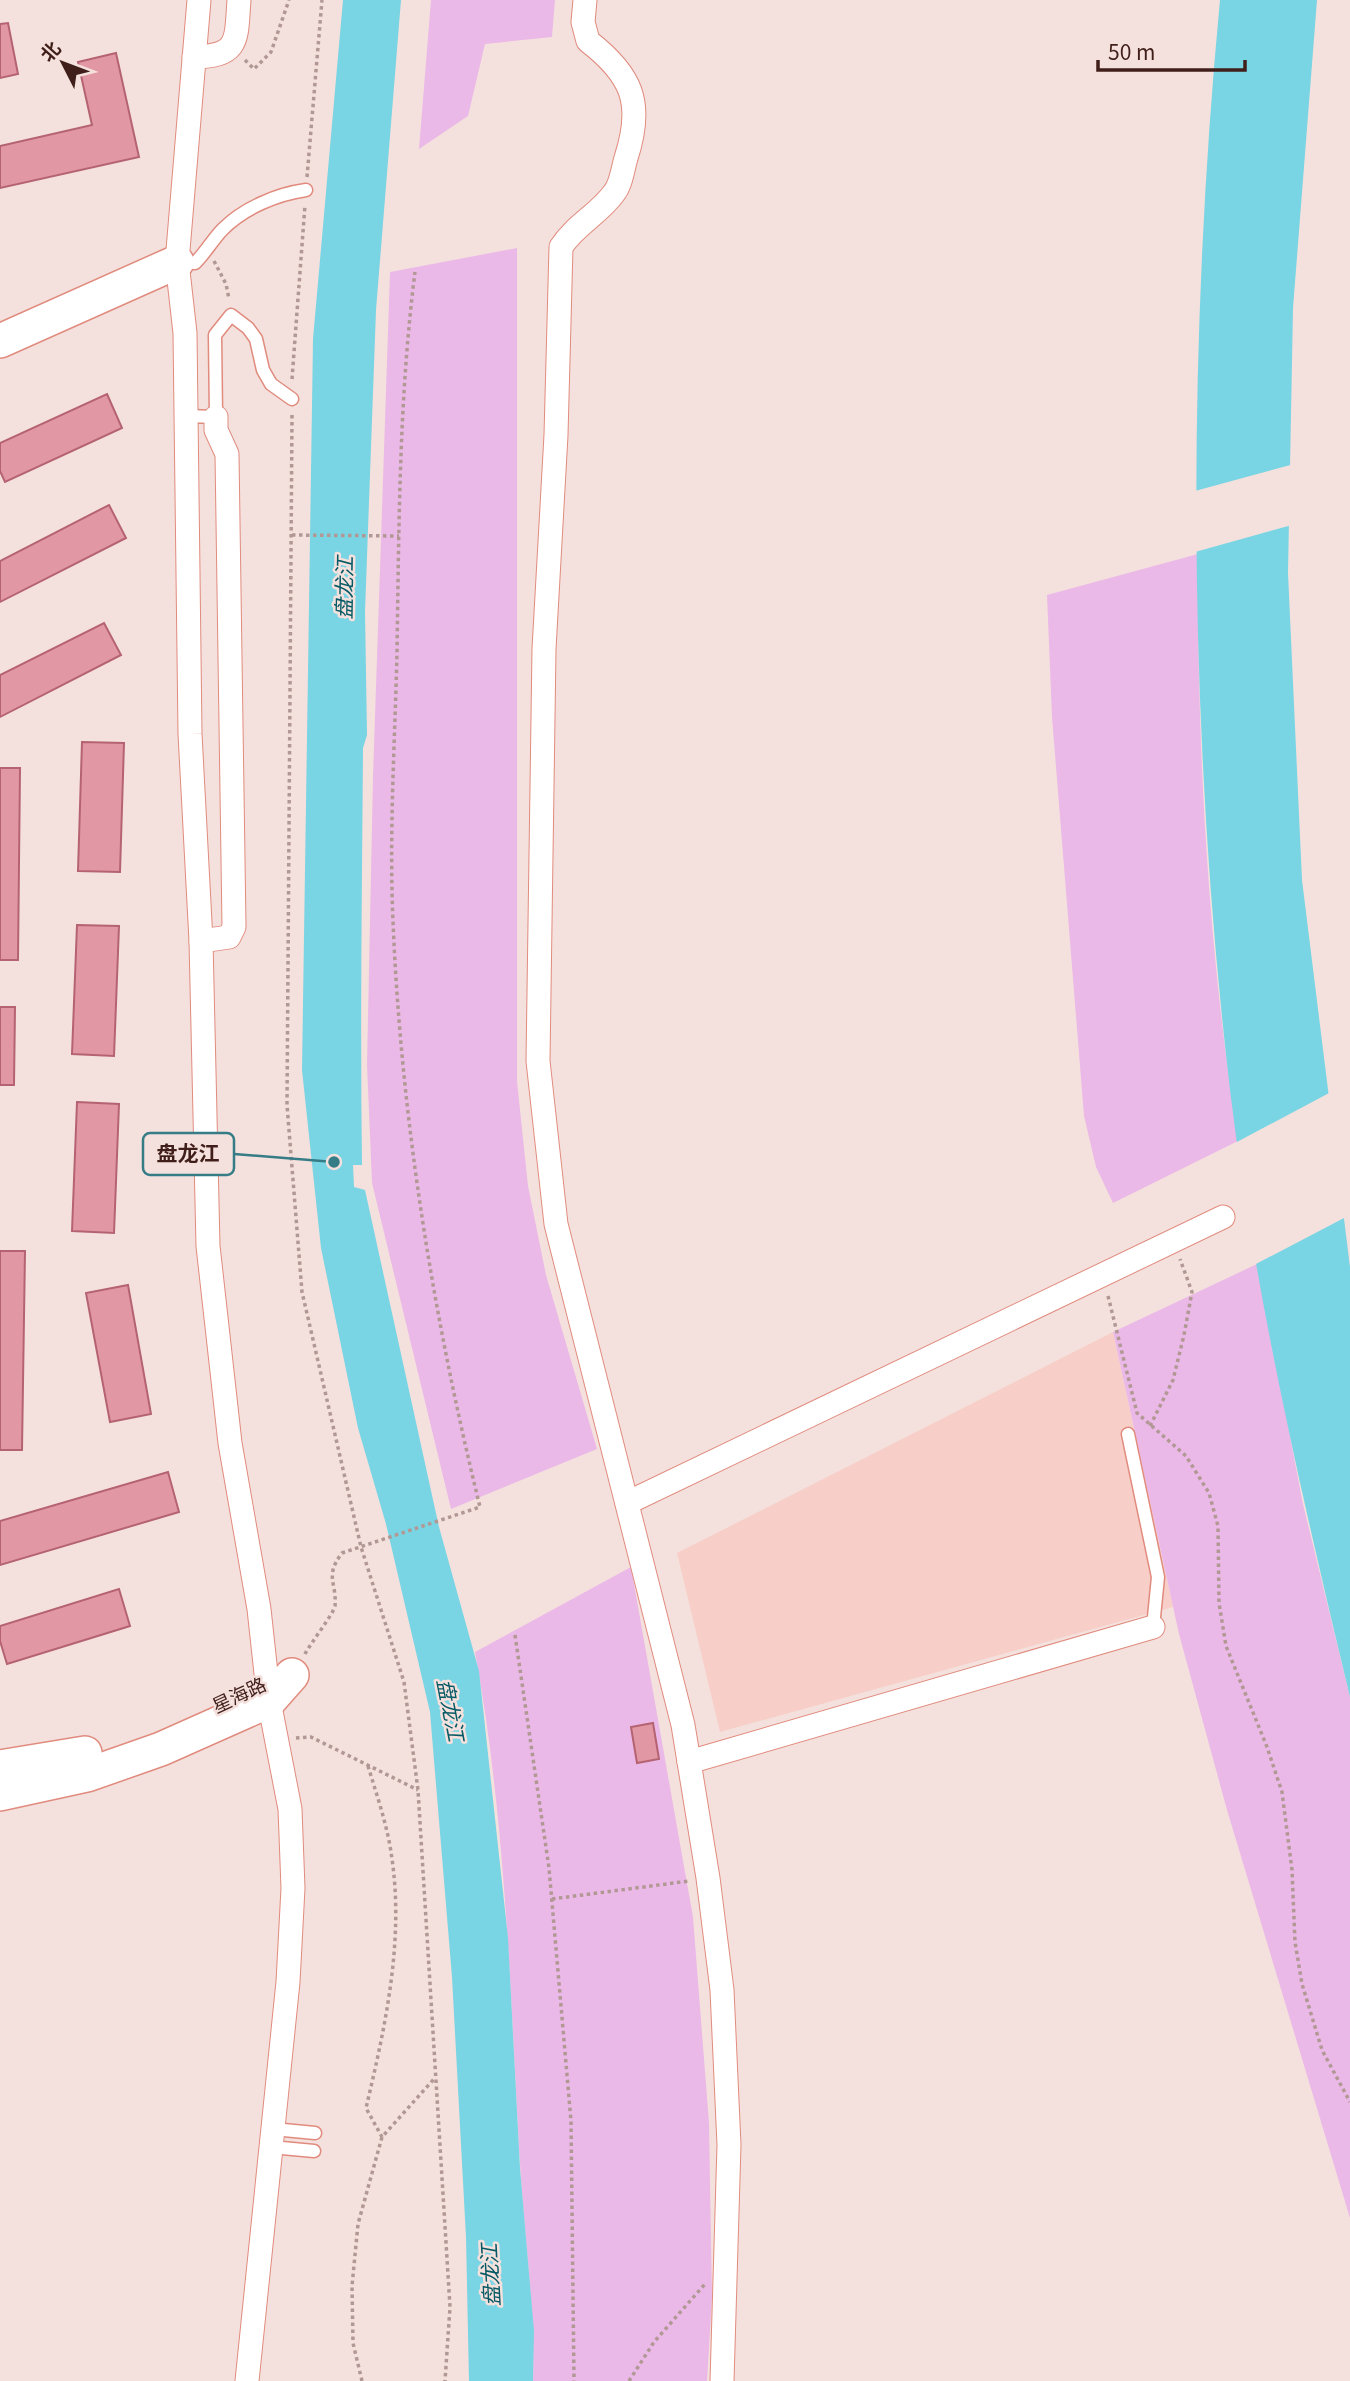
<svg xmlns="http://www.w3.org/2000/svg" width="1350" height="2381" font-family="Georgia,'Noto Sans SC',serif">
<rect width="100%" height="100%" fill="#f4e1dd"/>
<polygon fill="#f7cfc8" points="1113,1332 1173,1607 720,1732 677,1553"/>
<g fill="#ebb9e7">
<polygon points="431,0 555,0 552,37 485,44 468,116 419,149"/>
<polygon points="517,248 517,1081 528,1186 546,1275 597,1449 451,1509 372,1183 367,1065 373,776 390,272"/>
<path d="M1198 554C1197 749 1208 948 1238 1141L1113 1203 1096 1167 1084 1116 1052 717 1047 595Z"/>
<polygon points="1257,1264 1303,1504 1350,1697 1350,2218 1227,1810 1179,1634 1113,1332"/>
<path d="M631 1567 693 1917 709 2123 712 2297 707 2381H533C535 2303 523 2226 519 2148 510 1983 505 1815 475 1652Z"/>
</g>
<g fill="#79d4e3">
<path d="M343 0H401L376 310 365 612 367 735 363 748C362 887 360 1026 362 1165H353L354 1187 365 1190 439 1527 479 1671 508 1938 520 2168 534 2331 533 2381H469L466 2237 452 1977 430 1712 386 1524 358 1428 321 1248 302 1070 313 339Z"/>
<path d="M1220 0H1317L1293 308 1288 573 1302 880 1350 1267V1697C1302 1497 1255 1295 1230 1090 1188 732 1186 358 1220 0Z"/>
</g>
<g fill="#f4e1dd">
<polygon points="1294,464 1292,525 1195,552 1195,491"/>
<polygon points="1331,1092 1346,1217 1254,1265 1235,1143"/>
</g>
<g fill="#e298a4" stroke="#b56372" stroke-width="2">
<polygon points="8,23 18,74 0,78 0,24"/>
<polygon points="116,53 139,157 0,188 0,146 92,125 78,62"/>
<polygon points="107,394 122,428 5,482 0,471 0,443"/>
<polygon points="109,505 126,538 0,602 0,561"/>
<polygon points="104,623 121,655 0,717 0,675"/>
<polygon points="82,742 124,743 120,872 78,871"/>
<polygon points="0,768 20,768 18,960 0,960"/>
<polygon points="77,925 119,926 114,1056 72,1054"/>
<polygon points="0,1007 15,1007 14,1085 0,1085"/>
<polygon points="77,1102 119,1104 114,1233 72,1231"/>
<polygon points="0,1251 25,1251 22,1450 0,1450"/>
<polygon points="128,1285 151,1414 110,1422 86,1293"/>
<polygon points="168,1472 179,1512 0,1565 0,1521"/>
<polygon points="119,1589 130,1626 7,1664 0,1641 0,1626"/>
<polygon points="653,1723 659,1759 637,1763 631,1727"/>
</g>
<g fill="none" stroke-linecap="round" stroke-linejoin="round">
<g stroke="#e18b7e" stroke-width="15">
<g id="lane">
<path d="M179 262 195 263C206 252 213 239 223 229 244 208 277 194 306 190"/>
<polyline points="186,416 216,417 215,335 231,315 248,328 256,339 263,370 271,384 292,399"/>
<polyline points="1128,1434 1158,1577 1153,1627"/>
<polyline points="273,2129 315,2133"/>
<polyline points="271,2147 314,2151"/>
</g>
</g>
<g stroke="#e18b7e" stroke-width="25">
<g id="street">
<polyline points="199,0 177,262 185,333 190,734 201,941 208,1246 230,1443 259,1609 269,1701 290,1809 293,1888 288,1982 247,2381"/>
<path d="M585 0 583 22 588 41C632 75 644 103 626 158 623 168 621 185 614 193 599 214 575 225 561 247L556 435 544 649 538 1061 556 1224 683 1725 708 1878 722 1990 729 2145 722 2381"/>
<path d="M194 57C240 56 236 40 239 0"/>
<polyline points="201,941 229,937 234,927 227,454 216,430 216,417"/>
<polyline points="627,1503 1223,1217"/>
<polyline points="689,1762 1153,1627"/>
</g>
</g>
<g stroke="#e18b7e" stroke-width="36">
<g id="secondary">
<polyline points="0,341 177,262"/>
<polyline points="0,1767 85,1753"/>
<polyline points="0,1794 87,1775 161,1749 269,1701 292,1675"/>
</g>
</g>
<g stroke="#b19894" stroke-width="3.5" stroke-dasharray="3.5 3.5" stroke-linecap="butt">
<polyline points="245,60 254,69 271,52 289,0"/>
<polyline points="307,177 322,0"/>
<polyline points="214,261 226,284 229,299"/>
<polyline points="292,379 305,205"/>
<polyline points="292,415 287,1105 302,1292 361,1547 404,1682 418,1790 450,2307 445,2381"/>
<polyline points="292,535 399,536"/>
<polyline points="1108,1296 1137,1413 1186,1456 1209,1493 1218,1526 1219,1603 1226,1646 1267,1747 1282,1792 1292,1870 1295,1942 1302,1984 1322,2050 1350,2102"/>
<polyline points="1150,1426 1173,1380 1184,1335 1192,1292 1180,1259"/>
<polyline points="515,1635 549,1868 571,2121 574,2381"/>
<path d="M305 1654C310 1644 334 1613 335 1606 337 1582 324 1577 342 1553L480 1507C433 1316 401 1118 393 921 389 832 395 741 397 652 399 525 399 398 415 272"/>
<polyline points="296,1738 311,1737 418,1790"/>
<path d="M368 1766C377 1796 388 1827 392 1859 404 1942 385 2028 366 2108L382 2137"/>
<polyline points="552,1899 689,1881"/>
<polyline points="362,2381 353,2343 352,2286 358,2224 382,2137 434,2079"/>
<polyline points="629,2381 654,2342 705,2284"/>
</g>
<use href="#lane" stroke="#fff" stroke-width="12"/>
<use href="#street" stroke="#fff" stroke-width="23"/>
<use href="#secondary" stroke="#fff" stroke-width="33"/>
</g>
<g text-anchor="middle" stroke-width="5" stroke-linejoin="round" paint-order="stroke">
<g font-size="19" fill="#401e19" stroke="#f4e1dd">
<text transform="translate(239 1695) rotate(-25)" y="7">星海路</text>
</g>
<g font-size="21" font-style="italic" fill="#055964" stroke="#f4e1dd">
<text transform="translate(345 588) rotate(-89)" y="7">盘龙江</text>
<text transform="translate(450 1710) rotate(79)" y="7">盘龙江</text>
<text transform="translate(491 2275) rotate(-93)" y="7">盘龙江</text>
</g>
</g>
<path fill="none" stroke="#367c87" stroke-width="2.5" d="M334 1162L234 1154"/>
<circle fill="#367c87" stroke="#f4e1dd" stroke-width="2.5" cx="334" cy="1162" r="7"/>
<rect fill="#f4e1dd" stroke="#367c87" stroke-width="2.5" x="143" y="1133" width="91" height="42" rx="7"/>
<g font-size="21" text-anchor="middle" font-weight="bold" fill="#401e19">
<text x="188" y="1161">盘龙江</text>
</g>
<g transform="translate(63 63) rotate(312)" stroke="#f4e1dd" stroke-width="5" paint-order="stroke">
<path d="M0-5L12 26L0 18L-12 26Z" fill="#401e19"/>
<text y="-10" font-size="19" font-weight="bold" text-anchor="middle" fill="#401e19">北</text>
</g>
<path d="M1098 60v10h147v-10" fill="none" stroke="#401e19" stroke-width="3.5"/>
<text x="1108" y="60" font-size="21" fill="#401e19" stroke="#f4e1dd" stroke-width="5" paint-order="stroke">50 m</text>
</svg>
